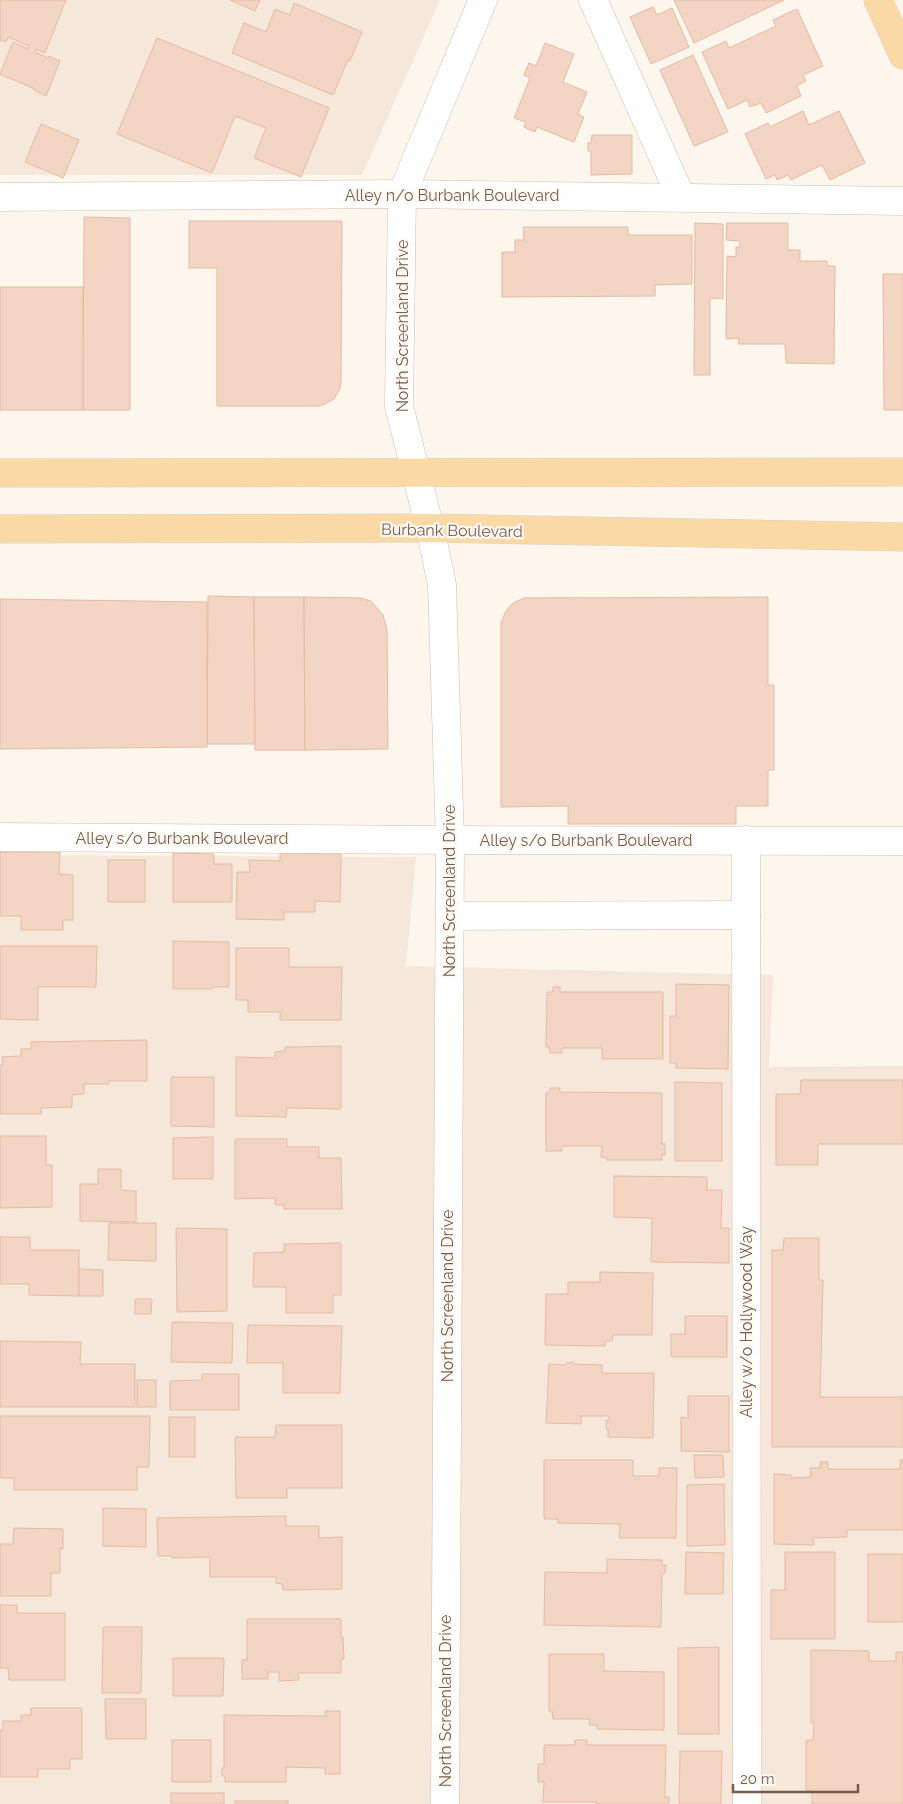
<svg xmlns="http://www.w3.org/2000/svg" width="903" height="1804" font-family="Raleway,sans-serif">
<rect width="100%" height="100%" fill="#fdf6ec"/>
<g fill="#f5e8da">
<polygon points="0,0 440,0 362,175 0,175"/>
<polygon points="0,855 416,857 406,966 773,975 769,1067 903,1066 903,1804 0,1804"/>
</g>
<g fill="#f3d5c3" stroke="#e6bba3">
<polygon points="0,0 66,0 45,53 36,49 35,52 48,58 49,56 60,61 46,96 34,90 35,89 0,74 13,42 28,49 29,46 8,37 6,42 0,40"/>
<polygon points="230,0 260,0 255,11"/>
<polygon points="674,0 784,0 694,43"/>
<polygon points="294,3 362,32 350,61 348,60 333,95 232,53 244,23 266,32 275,9 290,15"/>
<polygon points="653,7 657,15 672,8 689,47 651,64 630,17"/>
<polygon points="797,9 823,66 803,75 806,81 797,86 801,96 766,113 761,103 750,107 747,100 728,109 702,52 726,41 729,48 776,26 773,20"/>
<polygon points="157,38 329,108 301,177 254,158 266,128 235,116 212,173 117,134"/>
<polygon points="545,43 574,54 563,82 587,92 578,114 584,117 574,142 537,127 535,132 524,127 526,122 514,118 530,78 524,75 529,63 536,66"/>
<polygon points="693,55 728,132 694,146 660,70"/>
<polygon points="803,111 809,125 839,111 865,163 830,180 822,165 791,180 788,175 777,180 775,175 766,179 745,134 768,123 770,127"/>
<polygon points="41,124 79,140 63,178 25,162"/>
<polygon points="592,135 632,135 632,174 591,175 591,151 588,151 588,143 591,143"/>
<polygon points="84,217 130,218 130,410 83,410"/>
<polygon points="189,221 342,221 341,382 340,389 334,399 325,404 319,406 217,406 217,268 189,268"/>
<polygon points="695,223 723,224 723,299 710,298 710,375 694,375"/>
<polygon points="727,223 788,223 788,250 800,250 800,261 827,261 827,266 835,266 834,364 786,363 785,344 738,344 739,338 726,339 727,256 736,257 736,247 740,247 740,241 726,240"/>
<polygon points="523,227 628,227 628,235 692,235 692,284 655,285 655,296 502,297 502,252 515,252 515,240 524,240"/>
<polygon points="883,274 903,274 903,410 884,410"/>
<rect x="0" y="287" width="83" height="123"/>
<polygon points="208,596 254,597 255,744 207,744"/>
<polygon points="254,597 304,597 305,750 255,750"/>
<polygon points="304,597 360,598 371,601 383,615 387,630 388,749 305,750"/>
<polygon points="768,597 768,685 774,685 774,770 768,770 768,806 736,806 736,824 568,824 568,806 501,807 501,623 506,611 513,603 524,598"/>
<polygon points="0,599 207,602 207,747 0,749"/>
<polygon points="0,852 60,852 59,874 73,875 73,920 63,920 63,930 21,930 21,916 0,916"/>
<polygon points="173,853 214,854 214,864 232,864 232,902 173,902"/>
<polygon points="280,853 341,854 340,902 315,901 315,912 284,912 284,920 236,919 237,872 250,872 249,860 280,861"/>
<rect x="108" y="860" width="37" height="42"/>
<polygon points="173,941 229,942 229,987 213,987 212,989 173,989"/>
<polygon points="0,946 97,946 96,987 38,987 38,1020 0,1019"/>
<polygon points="236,948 289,948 289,967 342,967 341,1020 280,1020 280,1012 248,1012 248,1000 236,1000"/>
<polygon points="676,984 729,985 728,1069 676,1068 676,1063 670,1063 670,1016 676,1016"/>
<polygon points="553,987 560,987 560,992 663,992 663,1059 602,1059 602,1048 562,1048 562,1053 550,1053 549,1047 546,1047 547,992 553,992"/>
<polygon points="147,1040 147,1081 109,1081 109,1084 84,1084 84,1094 72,1095 72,1107 41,1108 41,1114 0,1114 0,1065 3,1065 2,1057 21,1056 21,1049 31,1049 31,1042"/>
<polygon points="341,1046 341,1109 287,1108 286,1117 236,1116 236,1057 275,1058 275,1052 285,1051 285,1047"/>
<polygon points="171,1077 214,1077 214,1127 171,1126"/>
<polygon points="801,1080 903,1080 903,1144 818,1144 818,1165 776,1165 776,1094 800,1094"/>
<polygon points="675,1082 722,1083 722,1161 675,1161"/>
<polygon points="550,1088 560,1088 560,1092 662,1093 662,1144 665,1144 665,1155 662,1154 662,1160 607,1160 607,1158 601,1157 602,1146 562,1146 562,1151 546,1151 546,1093 550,1092"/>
<polygon points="0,1136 46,1136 46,1165 52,1165 52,1207 0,1208"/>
<polygon points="213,1137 213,1179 173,1179 173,1138"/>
<polygon points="235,1139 287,1139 287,1147 319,1147 319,1158 341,1158 342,1209 284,1209 284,1205 275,1205 276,1198 235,1199"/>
<polygon points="98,1169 121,1169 121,1190 136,1191 136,1222 80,1221 80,1184 98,1184"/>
<polygon points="614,1176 707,1177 707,1190 722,1190 721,1228 729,1228 729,1263 651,1262 652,1218 614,1217"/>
<polygon points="109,1223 156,1223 156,1261 108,1260"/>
<polygon points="176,1228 227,1229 227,1311 177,1312"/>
<polygon points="0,1237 30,1237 30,1250 79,1250 79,1296 29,1295 29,1284 0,1284"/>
<polygon points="784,1238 819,1238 819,1280 823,1280 820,1397 903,1397 903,1447 772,1447 772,1250 783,1250"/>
<polygon points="341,1243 341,1295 333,1295 333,1313 286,1313 286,1287 253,1287 254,1253 284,1252 284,1244"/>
<polygon points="79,1269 103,1270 103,1296 79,1296"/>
<polygon points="600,1272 653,1273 652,1335 613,1335 612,1341 605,1341 605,1346 545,1345 546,1294 568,1294 568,1282 600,1282"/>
<polygon points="135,1299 152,1299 151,1314 135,1314"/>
<polygon points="685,1316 727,1316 727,1357 671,1357 671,1334 685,1334"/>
<polygon points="172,1322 233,1323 232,1363 171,1362"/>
<polygon points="248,1325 342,1326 340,1393 283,1393 283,1363 247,1363"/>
<polygon points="0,1341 81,1342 80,1364 135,1364 135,1407 0,1407"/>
<polygon points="574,1362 574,1364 602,1365 602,1373 654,1373 653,1438 608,1437 608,1430 606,1429 606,1420 609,1420 609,1416 581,1416 581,1424 546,1423 549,1364 565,1365 566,1363"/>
<polygon points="202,1374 239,1374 239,1410 170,1410 170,1381 202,1380"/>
<rect x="137" y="1380" width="19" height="27"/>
<polygon points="688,1396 729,1396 729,1452 681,1451 681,1417 688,1418"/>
<polygon points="0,1416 150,1416 149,1467 137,1467 137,1490 14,1490 14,1478 0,1478"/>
<rect x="169" y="1417" width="26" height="40"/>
<polygon points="276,1425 342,1425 342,1488 287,1488 287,1498 236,1498 235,1437 275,1437"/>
<polygon points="694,1455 723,1455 724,1477 695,1478"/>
<polygon points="544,1460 633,1460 633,1476 659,1476 659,1468 677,1468 676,1538 619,1538 620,1524 558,1523 558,1519 544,1519"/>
<polygon points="900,1460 903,1460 903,1530 847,1530 847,1537 813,1538 814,1545 774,1544 774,1474 791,1475 791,1478 811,1477 810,1468 820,1468 820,1462 828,1462 828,1469 900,1469"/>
<polygon points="724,1484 725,1545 687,1546 687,1485"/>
<polygon points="103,1508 146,1509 146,1547 103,1546"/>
<polygon points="286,1516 286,1526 319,1526 319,1538 342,1537 342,1589 283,1590 282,1584 276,1583 276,1577 210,1577 210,1557 172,1558 172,1556 158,1556 157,1518"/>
<polygon points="14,1528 63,1529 63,1549 60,1548 60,1573 51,1573 51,1596 0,1596 0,1544 13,1544"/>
<polygon points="686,1552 724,1553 723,1594 685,1594"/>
<polygon points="785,1552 835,1552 835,1639 771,1639 771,1590 785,1590"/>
<rect x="868" y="1554" width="35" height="68"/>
<polygon points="607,1559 662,1560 662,1565 666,1565 665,1573 662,1573 661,1627 544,1625 545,1572 607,1573"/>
<polygon points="0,1605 17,1605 17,1613 65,1613 65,1680 9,1680 8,1668 0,1668"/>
<polygon points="247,1619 341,1619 341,1637 343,1637 344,1659 341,1659 341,1673 298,1673 299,1680 279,1681 279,1672 268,1672 268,1679 242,1679 242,1660 247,1660"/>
<polygon points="103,1627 142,1627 141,1693 102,1693"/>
<polygon points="719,1647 719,1734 678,1734 678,1648"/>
<polygon points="811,1650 869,1651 869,1661 896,1661 896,1652 903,1652 903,1804 812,1804 812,1790 806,1791 806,1740 813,1740 814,1722 811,1723"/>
<polygon points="549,1654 604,1654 604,1671 664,1672 664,1730 597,1729 597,1725 589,1725 590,1719 553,1719 552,1711 549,1711"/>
<polygon points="173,1658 224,1658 223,1696 173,1696"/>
<polygon points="105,1699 146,1699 146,1739 106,1739"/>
<polygon points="31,1708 82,1708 82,1759 70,1759 70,1769 38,1769 38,1777 0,1777 0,1730 3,1730 3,1721 21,1721 21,1715 31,1715"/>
<polygon points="325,1711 340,1711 340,1774 325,1774 325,1768 286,1767 286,1782 225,1782 225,1776 222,1776 222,1768 224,1768 224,1715 326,1716"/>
<rect x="172" y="1740" width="39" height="42"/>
<polygon points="575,1740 587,1740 587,1745 666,1745 665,1797 669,1797 669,1804 596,1804 596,1802 543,1802 544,1782 538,1782 538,1764 544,1764 544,1745 575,1745"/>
<polygon points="680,1751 722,1751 721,1804 679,1804"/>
<rect x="171" y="1793" width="53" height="11"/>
<rect x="235" y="1801" width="53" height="3"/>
</g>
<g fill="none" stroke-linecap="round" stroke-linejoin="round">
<g stroke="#d1beb0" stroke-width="29">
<g id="minor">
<polyline points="593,0 681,197"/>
<polyline points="0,197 402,194 903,201"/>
<polyline points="0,837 450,840 903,841"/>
<polyline points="746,840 747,1804"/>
<polyline points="450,916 746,915"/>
<polyline points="445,1804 450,840 442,585 430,528 399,406 402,194 483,0"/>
</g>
</g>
<g stroke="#dad1cd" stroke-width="29">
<g id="major">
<polyline points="878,0 903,55"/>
<polyline points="0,473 903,472"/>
<polyline points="0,529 430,528 903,537"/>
</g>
</g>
<use href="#minor" stroke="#fff" stroke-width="28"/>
<use href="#major" stroke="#fbd9a5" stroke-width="28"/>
</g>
<g text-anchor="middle" stroke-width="4.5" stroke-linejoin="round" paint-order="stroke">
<g font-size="16" fill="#7a5c4d" stroke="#fffaf3">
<text x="452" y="201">Alley n/o Burbank Boulevard</text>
<text transform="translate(402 326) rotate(-90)" y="6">North Screenland Drive</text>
<text transform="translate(452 530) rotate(1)" y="6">Burbank Boulevard</text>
<text x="182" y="844">Alley s/o Burbank Boulevard</text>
<text x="586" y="846">Alley s/o Burbank Boulevard</text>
<text transform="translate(449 891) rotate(-90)" y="6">North Screenland Drive</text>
<text transform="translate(447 1296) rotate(-90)" y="6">North Screenland Drive</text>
<text transform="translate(746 1322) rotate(-90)" y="6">Alley w/o Hollywood Way</text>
<text transform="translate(445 1701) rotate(-90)" y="6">North Screenland Drive</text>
</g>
</g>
<path d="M733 1784v8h125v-8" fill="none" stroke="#7a5c4d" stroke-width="2.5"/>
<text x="740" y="1784" font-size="15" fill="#7a5c4d" stroke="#fffaf3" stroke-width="4" paint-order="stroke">20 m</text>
</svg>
